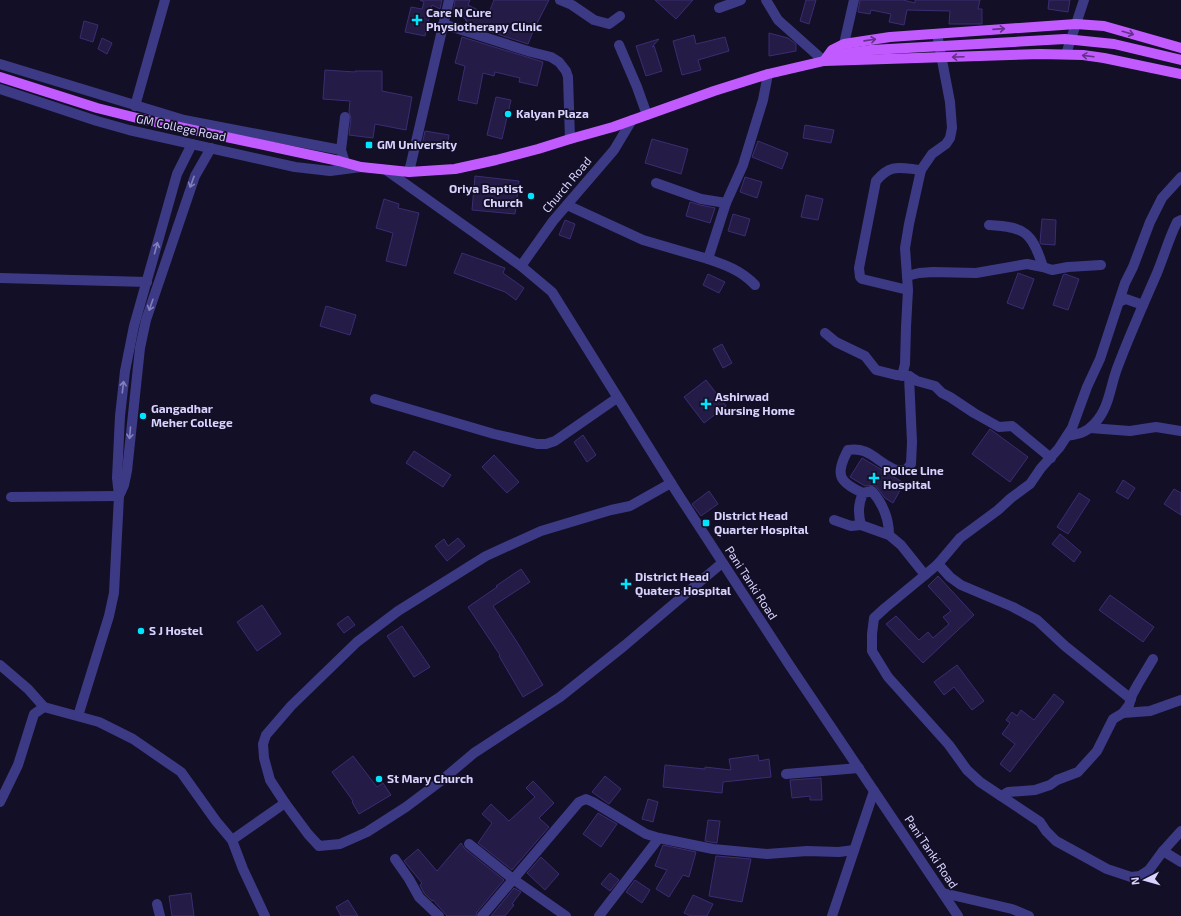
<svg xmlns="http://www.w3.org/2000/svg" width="1181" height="916" font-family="'Exo 2',sans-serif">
<rect width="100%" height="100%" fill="#130f26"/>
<g fill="#241b47" stroke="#3b2d73">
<polygon points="420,0 442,0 440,9 432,5 425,36 405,32 411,7 422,9 424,2"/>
<polygon points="455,0 470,0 468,5 488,15 494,0 549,0 534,29 528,44 466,24 467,21 465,20 466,19 453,13"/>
<polygon points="655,0 693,0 676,19"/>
<polygon points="806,0 816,0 809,24 800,21"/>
<polygon points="860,0 903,0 915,3 915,0 980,0 978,9 982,9 982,24 949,24 950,11 907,10 904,25 889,22 891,14 871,10 870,14 858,12"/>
<polygon points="1049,0 1070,0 1068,12 1048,9"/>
<polygon points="84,21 98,25 93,42 80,38"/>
<polygon points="769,33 788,38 796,44 796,51 769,56"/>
<polygon points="694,35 696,44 725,37 729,51 698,60 701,70 682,75 673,41"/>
<polygon points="462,37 543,62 537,86 519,82 520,78 495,72 494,76 483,73 477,104 458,100 465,66 455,63"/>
<polygon points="102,38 112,43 107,54 98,49"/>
<polygon points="659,39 652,47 654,46 662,71 646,76 636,46"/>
<polygon points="325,70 355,72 355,71 382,71 382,91 412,97 406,130 375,124 373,138 349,135 351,118 349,112 350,101 323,99"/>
<polygon points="496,97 511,100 502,139 487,135"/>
<polygon points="805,125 834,130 831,143 803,138"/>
<polygon points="425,131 449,135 447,149 422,145"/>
<polygon points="652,139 688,149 681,174 645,163"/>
<polygon points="758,141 788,153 782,169 752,157"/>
<polygon points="475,176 519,181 515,214 472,210"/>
<polygon points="745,177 762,182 757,198 740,192"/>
<polygon points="806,195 823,199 818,220 801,217"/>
<polygon points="384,199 399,204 398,208 419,213 406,266 386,261 393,233 376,228"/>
<polygon points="690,202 700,205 715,208 710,223 686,216"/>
<polygon points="733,214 750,219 745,236 728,231"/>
<polygon points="1042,219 1056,220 1055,245 1041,244 1040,242"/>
<polygon points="565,220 575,224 570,239 559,235"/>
<polygon points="462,253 505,268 503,273 524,288 516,300 505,292 454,273"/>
<polygon points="1018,273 1034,279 1023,309 1007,303"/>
<polygon points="708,274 725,282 719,293 703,285"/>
<polygon points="1065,274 1079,279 1068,310 1053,305 1063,275"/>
<polygon points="326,306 356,315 350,335 320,326"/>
<polygon points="722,344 732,363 723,368 713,349"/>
<polygon points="706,380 726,406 704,423 684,397"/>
<polygon points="990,429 1028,457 1010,482 972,454"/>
<polygon points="583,435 596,455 587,462 574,442"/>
<polygon points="414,451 451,475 443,487 406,463"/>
<polygon points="494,455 519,482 507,493 482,467"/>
<polygon points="862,458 904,483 893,503 885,498 875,485 865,486 850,477"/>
<polygon points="1123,480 1135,488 1128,499 1116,492"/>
<polygon points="1174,489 1181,493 1181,515 1164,504"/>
<polygon points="709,491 718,504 701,516 692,504"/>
<polygon points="1079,493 1090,500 1068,534 1057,527"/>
<polygon points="1060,534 1081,552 1074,562 1052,544"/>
<polygon points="458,538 465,546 447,561 435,546 444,539 448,546"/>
<polygon points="521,569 530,582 493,606 517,642 543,685 523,697 499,656 500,655 468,607 497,587 496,586"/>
<polygon points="938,576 974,615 923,663 886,624 896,616 919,640 928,632 933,638 949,624 943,617 951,611 928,586"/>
<polygon points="1110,595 1154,627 1143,642 1099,610"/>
<polygon points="262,605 281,634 257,651 237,622"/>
<polygon points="348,616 355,625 344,633 337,624"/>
<polygon points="402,626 430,667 414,677 387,636"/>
<polygon points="957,665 984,701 972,710 954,687 944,695 934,682"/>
<polygon points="1054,694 1064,702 1010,772 1000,764 1015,744 1002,734 1010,723 1006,720 1012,712 1017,716 1021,710 1034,720"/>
<polygon points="758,755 759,761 769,759 771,777 723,782 722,793 663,787 665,765 705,769 705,767 731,770 729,759"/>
<polygon points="353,756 377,787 383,783 391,795 359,814 352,802 353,801 332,772"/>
<polygon points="605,776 621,789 609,804 592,792"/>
<polygon points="821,778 822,800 810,800 810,796 792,798 790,780"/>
<polygon points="533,781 554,803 539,818 549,827 512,870 478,843 492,823 482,814 491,804 509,821 535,797 526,788"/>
<polygon points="648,799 658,802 653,822 642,819"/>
<polygon points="598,813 617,824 601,847 583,834"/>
<polygon points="708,820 720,821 717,843 705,841"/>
<polygon points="461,843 465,849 504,880 477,912 476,916 447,916 433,900 432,901 424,893 420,885 422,883 404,861 418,849 437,871"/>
<polygon points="663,845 696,852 689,877 683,875 669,897 656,889 667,870 655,866"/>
<polygon points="716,856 751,859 742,902 709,896"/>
<polygon points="541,857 559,874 545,890 527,873"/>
<polygon points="610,873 619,880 610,891 601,884"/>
<polygon points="635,880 650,890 642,903 626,892"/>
<polygon points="514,888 521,892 512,904 514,905 505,916 491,916"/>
<polygon points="191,893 194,916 172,916 169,896"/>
<polygon points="693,895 713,904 707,916 691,916 684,913"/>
<polygon points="348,900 358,916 341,916 336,907"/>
</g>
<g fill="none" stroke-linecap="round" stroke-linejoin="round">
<g stroke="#3d3a85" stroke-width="10">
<polyline points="560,0 572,5 594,20 609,24 620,16"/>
<polyline points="766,0 778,20 824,61"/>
<polyline points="719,8 741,0"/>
<polyline points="443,24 531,52 551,57 559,62 566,71 568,77 570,139"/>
<polyline points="844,44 854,0"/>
<polyline points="619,45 637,87 647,115"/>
<polyline points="1066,54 1084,0"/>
<polyline points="0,64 184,120 341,150 345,163"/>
<polyline points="0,89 97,121 129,130 295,167 330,171 361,167"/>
<polyline points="135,106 165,0"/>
<polyline points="341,150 345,117"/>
<polyline points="386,170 521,266 552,292 676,491 790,666 958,916"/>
<polyline points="409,172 449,0"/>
<polyline points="656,183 701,199 726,203"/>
<polyline points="567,205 643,240 708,259 726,203 743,165 763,100 768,74"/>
<path d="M989 225C1025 227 1032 232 1043 267"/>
<path d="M708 259C726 265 742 271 755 285"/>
<polyline points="521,266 553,221 614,150 632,120"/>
<polyline points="907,276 919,273 933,272 976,273 1027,264 1043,267 1052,270 1068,267 1101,265"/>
<polyline points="0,278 147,282"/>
<path d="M908 290 862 279 860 277 859 268 876 181C891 163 900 168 921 170"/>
<polyline points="1119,302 1126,299 1143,305"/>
<path d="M825 333 836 342 865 356 876 370 896 375 909 376 912 442 911 464 906 470C902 470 897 471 894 469 877 462 868 446 848 450 835 474 838 482 863 493"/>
<polyline points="902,376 905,364 906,327 908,290 905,248 909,224 921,170 932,154 946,144 950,138 952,128 950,102 937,34"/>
<polyline points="909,376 917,381 935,386 942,393 950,397 974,413 999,427 1012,426 1051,458"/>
<polyline points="375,399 494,434 537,444 546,444 555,441 617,398"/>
<polyline points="1090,428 1130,431 1156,427 1181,431"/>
<path d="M1067 436C1078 434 1086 433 1094 424 1110 408 1110 385 1118 366 1130 334 1144 303 1157 273 1164 256 1169 238 1177 222L1181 220"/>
<polyline points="120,494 124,485 127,471 140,348 146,320 195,176 211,148"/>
<polyline points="11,497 119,496"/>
<polyline points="834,520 851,526 861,525"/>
<path d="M889 535C889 518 883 504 872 491L863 493C858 505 858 513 861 525L889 535 901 545 925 575 885 608 874 618 872 634V651L888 677 949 745 967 770 980 782 1040 822 1046 831 1056 841 1107 869 1131 877 1140 876 1149 870 1163 851 1181 831"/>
<polyline points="938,564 950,577 961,585 1013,607 1037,620 1065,646 1131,699"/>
<polyline points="925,575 938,564 960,538 998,510 1011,498 1030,484 1041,468 1059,448 1072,428 1087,387 1100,359 1125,283 1133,267 1150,222 1162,198 1181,177"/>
<polyline points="0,665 28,689 44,707 99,722 133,739 181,772 216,821 232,840 243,869 265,916"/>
<polyline points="1123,713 1150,711 1181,700"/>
<polyline points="78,716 109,616 114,593 119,496 117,478 120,416 125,371 134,326 177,174 192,144"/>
<polyline points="786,774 859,768"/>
<polyline points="1001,796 1008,792 1035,790 1050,785 1057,780 1078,772 1097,751 1113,719 1123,713 1129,705 1132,695 1138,684 1153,659"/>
<polyline points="0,802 18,765 34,714 44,707"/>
<polyline points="285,803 308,834 319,846 340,844 367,832 406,807 442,780 474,753 560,697 624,646 722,563"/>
<polyline points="232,840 285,803 270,780 264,758 263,744 266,735 291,706 357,642 398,611 486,556 541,531 611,510 630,506 671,483"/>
<polyline points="469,844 513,879 566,916"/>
<polyline points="1163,851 1181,862"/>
<polyline points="395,859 409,879 419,897 439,916"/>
<polyline points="943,893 1012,909 1029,916"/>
<polyline points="157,904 160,916"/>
<polyline points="482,916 579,802 586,799 593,802 646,834 659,838 713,849 767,854 807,851 839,852 854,850"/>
<polyline points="599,916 659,838"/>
<polyline points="832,916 874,791"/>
</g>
<g stroke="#c25bff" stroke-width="10">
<polyline points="824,61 832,50 844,44 890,37 1076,24 1104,26 1181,48"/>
<polyline points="0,77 97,108 137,118 339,161 361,167 409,172 455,169 496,160 538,149 570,139 613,127 714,91 768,74 824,61 1040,54 1083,55 1104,58 1181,74"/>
</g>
<polyline stroke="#c25bff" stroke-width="10" points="824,61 841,54 871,50 1065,39 1114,44 1181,60"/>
</g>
<defs><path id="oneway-shaft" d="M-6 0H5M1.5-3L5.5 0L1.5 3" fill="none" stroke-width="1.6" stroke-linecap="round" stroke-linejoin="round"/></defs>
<g stroke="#623188">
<use href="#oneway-shaft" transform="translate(999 29) rotate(-4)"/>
<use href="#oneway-shaft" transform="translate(1128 33) rotate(16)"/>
<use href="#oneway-shaft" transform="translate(870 40) rotate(-8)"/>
<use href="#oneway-shaft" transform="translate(1088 56) rotate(-173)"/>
<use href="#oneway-shaft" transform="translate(958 57) rotate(178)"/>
</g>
<g stroke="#837fbc">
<use href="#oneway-shaft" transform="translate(192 182) rotate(110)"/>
<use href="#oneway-shaft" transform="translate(156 248) rotate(-75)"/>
<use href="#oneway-shaft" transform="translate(151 305) rotate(109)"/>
<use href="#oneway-shaft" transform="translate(123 387) rotate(-83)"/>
<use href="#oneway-shaft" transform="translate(130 433) rotate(95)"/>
</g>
<g fill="#00e5ff" stroke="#130f26" stroke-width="1.5">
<path d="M415 14h4v4h4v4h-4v4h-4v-4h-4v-4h4z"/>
<circle cx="508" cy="114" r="4"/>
<rect x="365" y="141" width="8" height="8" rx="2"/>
<circle cx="531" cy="196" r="4"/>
<path d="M704 398h4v4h4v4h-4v4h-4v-4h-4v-4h4z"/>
<circle cx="143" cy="416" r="4"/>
<path d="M872 472h4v4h4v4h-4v4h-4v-4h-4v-4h4z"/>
<rect x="702" y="519" width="8" height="8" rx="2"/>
<path d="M624 578h4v4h4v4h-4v4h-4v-4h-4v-4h4z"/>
<circle cx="141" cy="631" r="4"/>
<circle cx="379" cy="779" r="4"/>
</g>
<g text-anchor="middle" stroke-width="3.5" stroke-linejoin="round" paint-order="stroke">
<g font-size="12" font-weight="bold" fill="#d9d4ff" stroke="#130f26" text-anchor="start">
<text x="426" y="17">Care N Cure<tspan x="426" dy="14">Physiotherapy Clinic</tspan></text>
<text x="516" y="118">Kalyan Plaza</text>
<text x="377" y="149">GM University</text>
<text x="523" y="193" text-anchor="end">Oriya Baptist<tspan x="523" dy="14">Church</tspan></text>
<text x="715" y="401">Ashirwad<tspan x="715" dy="14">Nursing Home</tspan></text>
<text x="151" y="413">Gangadhar<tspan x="151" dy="14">Meher College</tspan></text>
<text x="883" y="475">Police Line<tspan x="883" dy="14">Hospital</tspan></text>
<text x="714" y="520">District Head<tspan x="714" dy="14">Quarter Hospital</tspan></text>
<text x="635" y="581">District Head<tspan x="635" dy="14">Quaters Hospital</tspan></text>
<text x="149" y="635">S J Hostel</text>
<text x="387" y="783">St Mary Church</text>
</g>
<g font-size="12" fill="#d9d4ff" stroke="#130f26">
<text transform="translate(181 128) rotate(12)" y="4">GM College Road</text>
<text transform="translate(567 185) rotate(-50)" y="4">Church Road</text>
<text transform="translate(751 583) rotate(57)" y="4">Pani Tanki Road</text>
<text transform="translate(931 852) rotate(56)" y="4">Pani Tanki Road</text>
</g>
</g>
<g transform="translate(1145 880) rotate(264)" stroke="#130f26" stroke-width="3" paint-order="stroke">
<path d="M0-3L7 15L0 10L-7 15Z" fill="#d9d4ff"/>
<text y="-6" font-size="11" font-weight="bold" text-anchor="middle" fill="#d9d4ff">N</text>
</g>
</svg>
